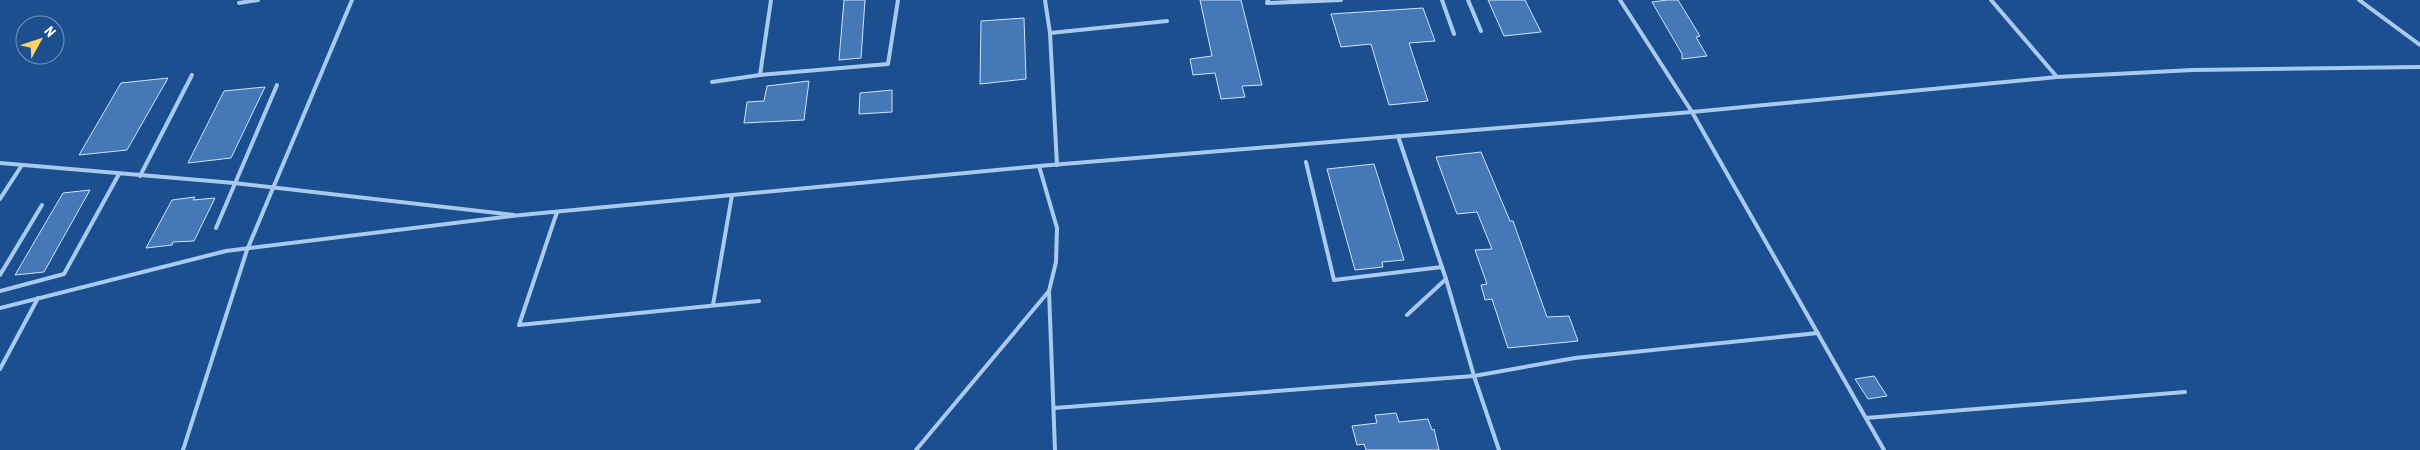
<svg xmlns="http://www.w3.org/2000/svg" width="2420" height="450" font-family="'Roboto Condensed',sans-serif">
<rect width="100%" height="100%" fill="#1b4f8f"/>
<g fill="#4478b7" stroke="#cfe3fa">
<polygon points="844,0 865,0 861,58 839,60"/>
<polygon points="1200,0 1241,0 1262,85 1242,86 1245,97 1221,99 1215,73 1193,75 1190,59 1212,56"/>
<polygon points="1488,0 1525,0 1541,32 1504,36"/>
<polygon points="1667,0 1678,0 1700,36 1696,37 1707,56 1682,59 1682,54 1652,2"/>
<polygon points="1423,8 1435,41 1409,43 1428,101 1389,105 1371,44 1341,47 1331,14"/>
<polygon points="1024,18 1026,79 980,84 981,21"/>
<polygon points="168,78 127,150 79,155 121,83"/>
<polygon points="809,81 804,120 744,123 747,102 764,101 767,86"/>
<polygon points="265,87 231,158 188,163 224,91"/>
<polygon points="892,90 892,112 859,114 860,93"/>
<polygon points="1481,152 1510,221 1513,221 1547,317 1569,316 1578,341 1508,348 1492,299 1485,300 1481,285 1487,284 1475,250 1492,249 1477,212 1457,214 1436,157"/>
<polygon points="1374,164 1404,260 1382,262 1383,267 1355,270 1327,169"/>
<polygon points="90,190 44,272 15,275 63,193"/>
<polygon points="195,197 193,200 215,198 194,241 173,242 172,245 146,248 172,200"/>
<polygon points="1874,376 1887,396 1868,399 1855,379"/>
<polygon points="1396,413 1399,422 1428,419 1432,430 1434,429 1439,450 1366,450 1364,444 1357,445 1352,426 1377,423 1375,415"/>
</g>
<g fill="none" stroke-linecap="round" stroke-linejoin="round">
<g stroke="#a9c9ee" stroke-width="4">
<polyline points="1045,0 1050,33 1167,21"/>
<polyline points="1268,0 1267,3 1341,0"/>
<polyline points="1442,0 1454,34"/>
<polyline points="1468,0 1481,31"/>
<polyline points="1620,0 1692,112 1884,450"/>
<polyline points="1991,0 2057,77"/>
<polyline points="2359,0 2420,45"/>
<polyline points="239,3 258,0"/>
<polyline points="1050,33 1057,165"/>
<polyline points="760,75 771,0"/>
<polyline points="712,82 760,75 888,64 898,0"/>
<polyline points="1398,136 1446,279"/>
<polyline points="1306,162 1334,280 1442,267"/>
<polyline points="0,163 234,183 514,215"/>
<polyline points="1039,166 1057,228 1056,262 1049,291 1055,450"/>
<polyline points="140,176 192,75"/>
<polyline points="0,199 22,165"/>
<polyline points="557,212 519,325 759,301"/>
<polyline points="216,228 277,85"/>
<polyline points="0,275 42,205"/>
<polyline points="0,291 64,274 119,174"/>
<polyline points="713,305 732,195"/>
<polyline points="0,308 226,251 521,215 1039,166 1692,112 2057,77 2193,70 2420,67"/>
<polyline points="1407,315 1446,279 1474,376 1575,358 1818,333"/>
<polyline points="0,369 38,298"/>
<polyline points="1054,408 1474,376 1499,450"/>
<polyline points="1866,418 2185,392"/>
<polyline points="183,450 247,250 352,0"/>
<polyline points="916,450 1049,291"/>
</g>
</g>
<g transform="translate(40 40) rotate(50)"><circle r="24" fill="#1b4f8f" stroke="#7695bc"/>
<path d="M0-4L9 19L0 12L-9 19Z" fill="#ffd166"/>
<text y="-8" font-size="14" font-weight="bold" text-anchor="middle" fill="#ffffff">N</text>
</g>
</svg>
